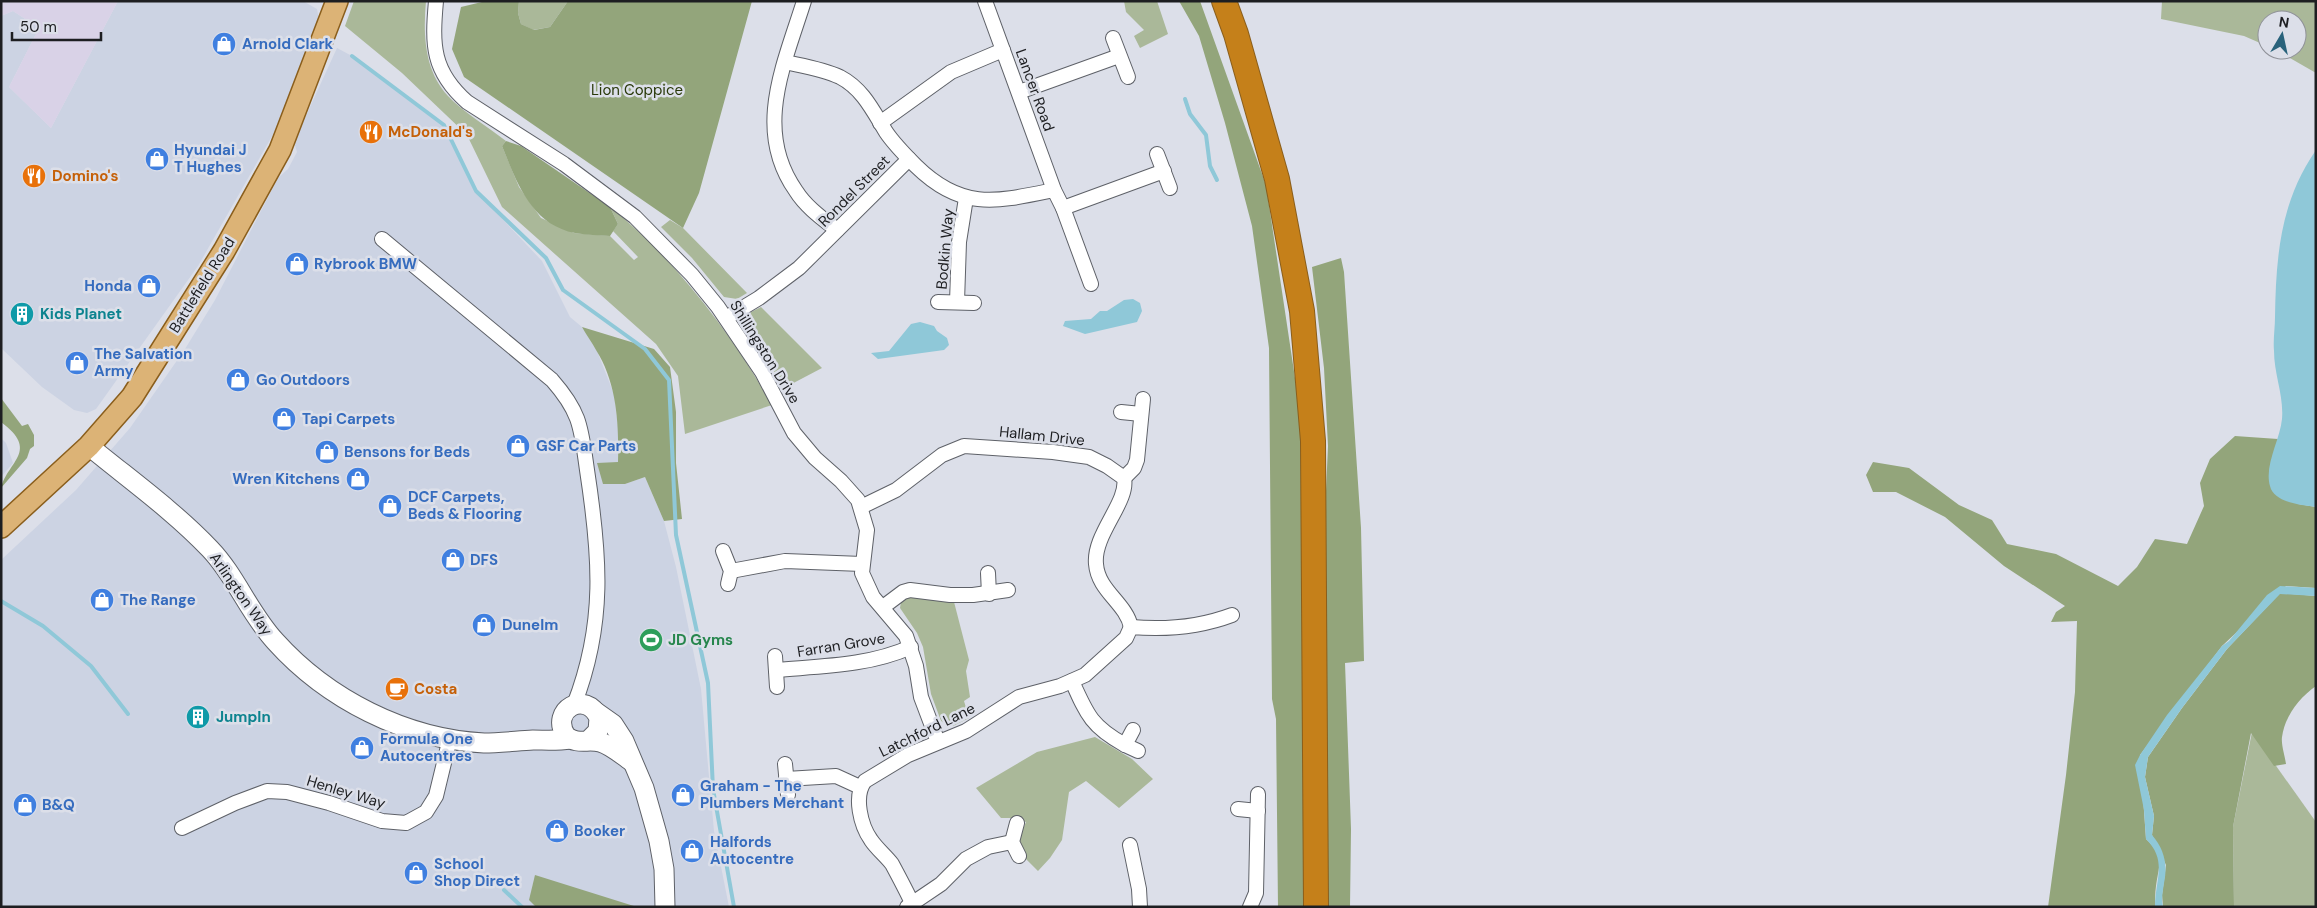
<svg xmlns="http://www.w3.org/2000/svg" width="2317" height="908" font-family="'DM Sans',sans-serif">
<rect width="100%" height="100%" fill="#dcdfe9"/>
<g fill="#ccd3e3">
<polygon points="118,1 303,1 317,9 319,20 279,124 198,266 96,409 87,413 74,410 42,387 1,348 1,16 13,11 39,28 9,87 51,128"/>
<polygon points="337,48 352,56 444,125 476,191 542,261 570,317 582,327 597,351 614,394 619,434 618,462 625,484 645,477 664,521 676,567 701,689 714,831 729,907 1,907 1,560 76,490 130,428 185,349 215,300 278,178 288,169 297,152 294,142"/>
<polygon points="1,438 6,443 13,463 1,477"/>
</g>
<polygon fill="#d9d2e7" points="1,1 118,1 51,128 9,87 39,28 13,11 1,16"/>
<g fill="#aab899">
<path d="M354 1H426C423 34 424 70 448 96 463 112 488 127 506 141L502 146 519 187 541 218 574 233 610 236 634 260 638 257 613 231 618 224 610 207C674 258 732 334 772 405L685 434 678 376 656 344 502 207 467 135 402 73 345 26Z"/>
<polygon points="519,1 568,1 550,27 533,30 521,24 518,13"/>
<polygon points="1124,1 1157,1 1168,34 1140,48 1134,36 1144,30 1126,12"/>
<polygon points="2162,1 2316,1 2316,73 2276,50 2297,50 2297,20 2267,20 2267,46 2244,36 2161,19"/>
<polygon points="670,220 683,228 747,293 737,299 724,297 692,258 661,227"/>
<polygon points="761,307 822,368 784,388 747,328 751,312"/>
<polygon points="907,595 953,598 969,660 966,671 970,697 964,701 969,718 953,726 948,726 941,721 931,694 923,647 917,633 900,608 901,602"/>
<polygon points="2252,732 2316,822 2316,907 2234,907 2233,827"/>
<polygon points="1095,737 1132,759 1153,779 1119,808 1086,781 1069,792 1062,840 1050,858 1038,871 1023,856 1019,838 1026,822 1011,818 1001,818 976,788 1037,752"/>
</g>
<g fill="#93a57b">
<polygon points="486,1 519,1 518,13 521,24 534,30 550,27 568,1 752,1 699,193 683,228 464,77 452,49 461,7"/>
<polygon points="1179,1 1200,1 1266,185 1298,398 1302,459 1304,907 1278,907 1276,719 1272,699 1269,348 1252,226 1225,123 1199,36"/>
<path d="M506 141 521 146 610 207 618 224 610 236C599 235 587 235 575 233 531 224 517 183 502 146Z"/>
<polygon points="1341,258 1344,272 1361,528 1364,661 1345,663 1351,829 1350,907 1326,907 1322,581 1328,446 1324,368 1312,267"/>
<path d="M582 327 654 349 670 367 676 412V463L682 519 664 521 645 477 625 484H603L597 463 618 462C619 424 617 383 596 350 592 342 586 335 582 327Z"/>
<path d="M1 398 22 426 28 424 34 435V446L30 449 27 458 1 488C8 461 40 451 1 422Z"/>
<path d="M2235 436 2278 439 2269 473 2298 504 2316 507V588L2286 586 2222 646 2140 755 2146 839C2165 857 2159 864 2156 886 2155 893 2155 900 2155 907H2048L2066 775 2075 692 2077 621 2051 622 2056 612 2065 606 2004 566 1945 517 1896 492H1873L1866 475 1873 462 1909 468 1959 505 1992 520 2007 544 2056 554 2118 586 2137 567 2155 539 2187 544 2204 506 2200 483 2210 459Z"/>
<path d="M2280 593 2316 596V686C2299 698 2285 716 2282 737 2281 745 2285 756 2286 764L2274 766 2251 733 2233 827 2234 907H2163L2162 895 2166 865 2152 835 2154 816 2145 777 2148 757 2182 708 2227 649Z"/>
<polygon points="535,875 637,907 536,907 529,900"/>
</g>
<g fill="#8fc8d8">
<path d="M2316 150V507C2302 505 2274 503 2270 486 2264 465 2280 440 2282 419 2284 396 2274 374 2274 351 2273 340 2275 328 2275 317 2276 257 2280 202 2316 150Z"/>
<polygon points="1133,299 1140,303 1142,311 1137,322 1085,334 1063,326 1065,321 1091,319 1100,311 1107,311 1124,300"/>
<polygon points="920,322 934,326 937,331 947,338 949,345 944,350 878,359 871,353 889,351 911,324"/>
<path d="M2280 586 2316 588V596L2280 594 2227 649 2182 708 2148 757 2145 777 2154 816 2152 835C2164 849 2168 864 2164 883 2163 891 2161 898 2163 907H2155C2155 879 2168 861 2146 839L2144 810 2135 765 2140 755 2167 715 2222 646 2229 641 2267 595Z"/>
</g>
<g fill="none" stroke-linecap="round" stroke-linejoin="round">
<g stroke="#8fc8d8" stroke-width="4">
<polyline points="352,56 444,125 476,191 546,258 563,290 645,349 669,380 676,535 708,683 713,789 734,907"/>
<polyline points="1185,99 1190,114 1206,135 1210,166 1217,180"/>
<polyline points="1,601 43,626 91,666 128,714"/>
<polyline points="504,890 522,907"/>
</g>
<g stroke="#5e6168" stroke-width="16">
<g id="street">
<path d="M436 1C432 45 432 71 467 102L564 164 635 217 692 275 718 307 762 372 794 433 815 458 841 481 858 500 867 530 862 573 873 597 906 636 916 666 921 697 938 742"/>
<path d="M804 1C784 65 753 130 796 191 806 207 823 219 837 230"/>
<polyline points="985,1 1054,190 1063,208 1091,284"/>
<polyline points="1113,38 1128,77"/>
<path d="M785 62C803 66 823 69 840 77 863 89 873 111 886 132 894 144 905 155 916 166 962 211 996 202 1054 190"/>
<polyline points="1019,92 1119,56"/>
<polyline points="880,123 951,72 1003,50"/>
<polyline points="1157,154 1170,188"/>
<polyline points="1063,208 1164,171"/>
<path d="M382 239 552 380C581 413 581 428 587 470 600 555 606 623 574 705"/>
<polyline points="938,302 974,303"/>
<polyline points="957,302 959,242 966,198"/>
<polyline points="726,318 759,298 799,268 909,159"/>
<polyline points="1121,412 1141,414"/>
<polyline points="1124,478 1134,468 1137,460 1143,399"/>
<path d="M861 507 896 490 942 455 964 446 1053 452 1089 457 1107 466 1124 478C1129 502 1093 534 1096 564 1098 591 1126 603 1131 627"/>
<polyline points="723,551 731,571 728,584"/>
<polyline points="731,571 785,561 862,564"/>
<polyline points="988,573 989,594"/>
<polyline points="883,607 903,592 910,590 950,595 973,595 1008,590"/>
<polyline points="775,656 777,687"/>
<path d="M776 670C822 666 868 666 911 647"/>
<path d="M1072 681C1087 715 1092 727 1125 745"/>
<polyline points="1133,730 1125,745 1138,751"/>
<polyline points="785,764 788,795"/>
<polyline points="786,779 836,776 860,787"/>
<polyline points="1238,809 1258,811"/>
<polyline points="1017,823 1012,842 1019,856"/>
<polyline points="182,828 235,803 267,791 287,792 329,803 382,821 406,823 426,812 436,796 450,738"/>
<polyline points="1130,845 1139,889 1140,907"/>
<path d="M912 903C906 890 899 877 892 864 886 856 877 849 871 840 861 826 853 796 865 781L908 755 966 731 1019 697 1060 686 1085 675 1126 638 1131 627C1165 630 1200 627 1232 615"/>
<polyline points="907,907 941,884 966,859 988,847 1012,842"/>
<polyline points="1250,907 1256,893 1258,794"/>
</g>
</g>
<g stroke="#5e6168" stroke-width="21">
<g id="secondary">
<path d="M89 446C129 479 174 511 210 549 236 576 249 613 275 641 327 699 405 739 484 743 500 743 516 741 533 740 545 740 557 741 570 739"/>
<polyline points="596,712 613,724 624,741 644,788 659,841 664,869 665,907"/>
<path d="M589 740 598 731 599 718C586 689 549 710 566 736 577 745 588 739 600 742 611 745 622 755 631 761"/>
</g>
</g>
<g stroke="#8a5e1c" stroke-width="24">
<polyline id="primary" points="1,527 89,446 132,397 224,251 280,150 337,1"/>
</g>
<g stroke="#8a5e1c" stroke-width="26">
<polyline id="highway" points="1224,1 1236,34 1277,179 1302,311 1313,441 1316,907"/>
</g>
<use href="#street" stroke="#fff" stroke-width="14"/>
<use href="#secondary" stroke="#fff" stroke-width="19"/>
<use href="#primary" stroke="#dcb376" stroke-width="21"/>
<use href="#highway" stroke="#c5801a" stroke-width="24"/>
</g>
<defs>
<g id="shop-disc" transform="scale(1.25)"><circle r="9.5" fill="#3f7fe0" stroke="#dcdfe9"/><path d="M-5-2.5h2.3a2.7 3.5 0 0 1 5.4 0H5L5.5 6h-11ZM-1.5-2.5h3a1.5 2.3 0 0 0-3 0Z" fill="#fff"/></g>
<g id="restaurant-disc" transform="scale(1.25)"><circle r="9.5" fill="#e8710a" stroke="#dcdfe9"/><path d="M-5-6h1v4h1v-4h1v4h1v-4h1v5L-1.5 .5V6h-2V.5L-5-1ZM5-6V6H3V1.5H1.5Q1.5-4 5-6Z" fill="#fff"/></g>
<g id="building-disc" transform="scale(1.25)"><circle r="9.5" fill="#0f9aa8" stroke="#dcdfe9"/><path d="M-4-6H4V6H1V3H-1V6H-4ZM-2.5-4.3h1.7v1.8h-1.7ZM.8-4.3h1.7v1.8H.8ZM-2.5-1h1.7V.8h-1.7ZM.8-1h1.7V.8H.8Z" fill="#fff"/></g>
<g id="stadium-disc" transform="scale(1.25)"><circle r="9.5" fill="#2e9e5b" stroke="#dcdfe9"/><path d="M0-5a6.5 5 0 1 0 0 10a6.5 5 0 1 0 0-10ZM-3.5-1.8h7v3.6h-7Z" fill="#fff"/></g>
<g id="cafe-disc" transform="scale(1.25)"><circle r="9.5" fill="#e8710a" stroke="#dcdfe9"/><path d="M-5.5-4.5H6V0H3Q3 3.5 0 3.5H-2.5Q-5.5 3.5-5.5 0ZM3-3.2v2h1.7v-2ZM-6 4.5H4V6H-6Z" fill="#fff"/></g>
</defs>
<g fill-rule="evenodd">
<use href="#shop-disc" x="224" y="44"/>
<use href="#restaurant-disc" x="371" y="132"/>
<use href="#shop-disc" x="157" y="159"/>
<use href="#restaurant-disc" x="34" y="176"/>
<use href="#shop-disc" x="297" y="264"/>
<use href="#shop-disc" x="149" y="286"/>
<use href="#building-disc" x="22" y="314"/>
<use href="#shop-disc" x="77" y="363"/>
<use href="#shop-disc" x="238" y="380"/>
<use href="#shop-disc" x="284" y="419"/>
<use href="#shop-disc" x="518" y="446"/>
<use href="#shop-disc" x="327" y="452"/>
<use href="#shop-disc" x="358" y="479"/>
<use href="#shop-disc" x="390" y="506"/>
<use href="#shop-disc" x="453" y="560"/>
<use href="#shop-disc" x="102" y="600"/>
<use href="#shop-disc" x="484" y="625"/>
<use href="#stadium-disc" x="651" y="640"/>
<use href="#cafe-disc" x="397" y="689"/>
<use href="#building-disc" x="198" y="717"/>
<use href="#shop-disc" x="362" y="748"/>
<use href="#shop-disc" x="683" y="795"/>
<use href="#shop-disc" x="25" y="805"/>
<use href="#shop-disc" x="557" y="831"/>
<use href="#shop-disc" x="692" y="851"/>
<use href="#shop-disc" x="416" y="873"/>
</g>
<g text-anchor="middle" stroke-width="5" stroke-linejoin="round" paint-order="stroke">
<g font-size="15" font-weight="bold" fill="#366cbe" stroke="#dcdfe9" text-anchor="start">
<text x="242" y="49">Arnold Clark</text>
<text x="174" y="155">Hyundai J<tspan x="174" dy="17">T Hughes</tspan></text>
<text x="314" y="269">Rybrook BMW</text>
<text x="132" y="291" text-anchor="end">Honda</text>
<text x="94" y="359">The Salvation<tspan x="94" dy="17">Army</tspan></text>
<text x="256" y="385">Go Outdoors</text>
<text x="302" y="424">Tapi Carpets</text>
<text x="536" y="451">GSF Car Parts</text>
<text x="344" y="457">Bensons for Beds</text>
<text x="340" y="484" text-anchor="end">Wren Kitchens</text>
<text x="408" y="502">DCF Carpets,<tspan x="408" dy="17">Beds &amp; Flooring</tspan></text>
<text x="470" y="565">DFS</text>
<text x="120" y="605">The Range</text>
<text x="502" y="630">Dunelm</text>
<text x="380" y="744">Formula One<tspan x="380" dy="17">Autocentres</tspan></text>
<text x="700" y="791">Graham - The<tspan x="700" dy="17">Plumbers Merchant</tspan></text>
<text x="42" y="810">B&amp;Q</text>
<text x="574" y="836">Booker</text>
<text x="710" y="847">Halfords<tspan x="710" dy="17">Autocentre</tspan></text>
<text x="434" y="869">School<tspan x="434" dy="17">Shop Direct</tspan></text>
</g>
<g font-size="15" fill="#293909" stroke="#dcdfe9">
<text x="637" y="95">Lion Coppice</text>
</g>
<g font-size="15" fill="#1d1e21" stroke="#dcdfe9">
<text transform="translate(1035 90) rotate(70)" y="5">Lancer Road</text>
<text transform="translate(854 191) rotate(-45)" y="5">Rondel Street</text>
<text transform="translate(945 249) rotate(-85)" y="5">Bodkin Way</text>
<text transform="translate(202 285) rotate(-58)" y="5">Battlefield Road</text>
<text transform="translate(765 352) rotate(58)" y="5">Shillingston Drive</text>
<text transform="translate(1042 436) rotate(6)" y="5">Hallam Drive</text>
<text transform="translate(241 594) rotate(55)" y="5">Arlington Way</text>
<text transform="translate(841 645) rotate(-9)" y="5">Farran Grove</text>
<text transform="translate(927 730) rotate(-26)" y="5">Latchford Lane</text>
<text transform="translate(346 792) rotate(17)" y="5">Henley Way</text>
</g>
<g font-size="15" font-weight="bold" fill="#c56008" stroke="#dcdfe9" text-anchor="start">
<text x="388" y="137">McDonald's</text>
<text x="52" y="181">Domino's</text>
<text x="414" y="694">Costa</text>
</g>
<g font-size="15" font-weight="bold" fill="#0d838f" stroke="#dcdfe9" text-anchor="start">
<text x="40" y="319">Kids Planet</text>
<text x="216" y="722">JumpIn</text>
</g>
<g font-size="15" font-weight="bold" fill="#27864d" stroke="#dcdfe9" text-anchor="start">
<text x="668" y="645">JD Gyms</text>
</g>
</g>
<rect width="2317" height="908" fill="none" stroke="#1d1e21" stroke-width="5"/>
<g transform="translate(2282 35) rotate(9)"><circle r="24" fill="#dcdfe9" stroke="#909299"/>
<path d="M0-4L9 19L0 12L-9 19Z" fill="#29627b"/>
<text y="-8" font-size="14" font-weight="bold" text-anchor="middle" fill="#1d1e21">N</text>
</g>
<path d="M12 32v8h89v-8" fill="none" stroke="#1d1e21" stroke-width="2.5"/>
<text x="20" y="32" font-size="15" fill="#1d1e21" stroke="#dcdfe9" stroke-width="4" paint-order="stroke">50 m</text>
</svg>
